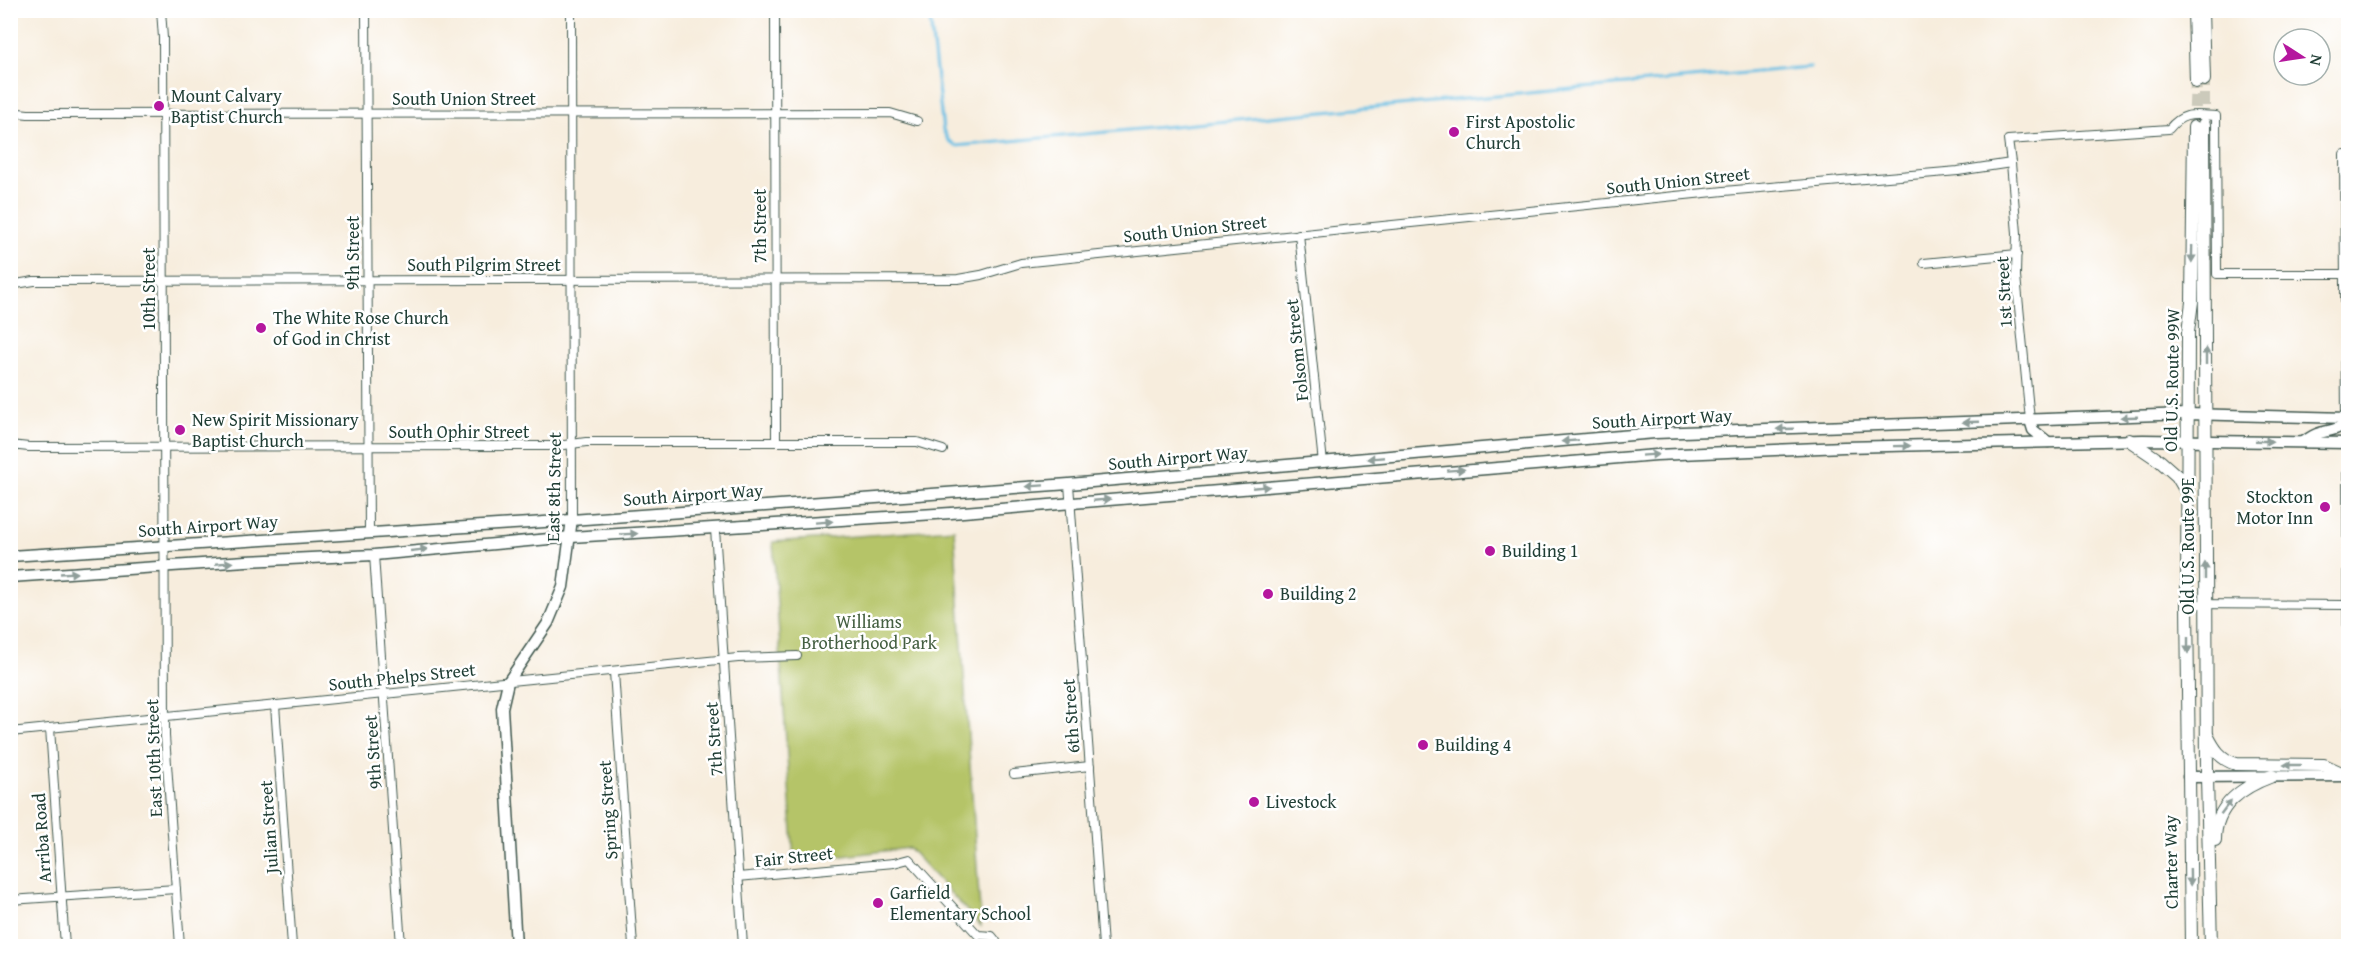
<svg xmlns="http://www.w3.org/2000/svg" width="2359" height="957" font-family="'Gentium Book Plus',serif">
<rect width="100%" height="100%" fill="#fff"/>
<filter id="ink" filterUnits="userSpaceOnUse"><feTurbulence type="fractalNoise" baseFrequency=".0167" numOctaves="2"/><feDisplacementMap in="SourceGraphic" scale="12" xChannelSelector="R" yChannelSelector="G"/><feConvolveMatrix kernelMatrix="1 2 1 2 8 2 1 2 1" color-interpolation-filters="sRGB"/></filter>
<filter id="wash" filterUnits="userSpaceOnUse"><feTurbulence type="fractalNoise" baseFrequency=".008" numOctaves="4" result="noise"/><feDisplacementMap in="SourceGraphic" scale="24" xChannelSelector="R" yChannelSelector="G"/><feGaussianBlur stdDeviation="1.35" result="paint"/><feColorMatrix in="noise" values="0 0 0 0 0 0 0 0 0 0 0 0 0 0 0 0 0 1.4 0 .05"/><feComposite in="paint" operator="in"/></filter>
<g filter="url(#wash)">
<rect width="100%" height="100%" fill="#f7eddd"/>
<polygon fill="#b5c467" stroke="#6a804e" stroke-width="1.5" points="954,529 981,926 909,848 794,862 773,542"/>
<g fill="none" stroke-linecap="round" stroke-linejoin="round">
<polyline stroke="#67bfe4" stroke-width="3" points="929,10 943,130 948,140 956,146 1810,67"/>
</g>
</g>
<g filter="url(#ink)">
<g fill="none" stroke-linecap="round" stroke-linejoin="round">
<g stroke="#cccabb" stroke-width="12" stroke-dasharray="12 6" stroke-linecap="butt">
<polyline points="2204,124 2204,80"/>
<polyline points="2194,126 2196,82"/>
</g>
<g stroke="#3f574d" stroke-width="10">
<g id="street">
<polyline points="161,10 163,38 165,736 180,946"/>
<polyline points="366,10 369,532"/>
<polyline points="571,10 572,519"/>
<polyline points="775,10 776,442"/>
<polyline points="10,112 28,114 890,113 917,121"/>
<polyline points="2344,154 2346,417"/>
<polyline points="2011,163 2017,233 2016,276 2030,420"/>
<polyline points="1299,234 1323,463"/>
<polyline points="1924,263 2017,254"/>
<path d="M10 285 34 281 958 279 981 275 1021 263 1724 191 1958 171 2011 163 2008 140 2169 129C2183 111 2195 115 2216 116L2217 274H2348"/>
<polyline points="2347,443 2348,776"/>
<polyline points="10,445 29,447 557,446 586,442 917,442 943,450"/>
<polyline points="1069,484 1103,946"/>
<polyline points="715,529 743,946"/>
<polyline points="374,555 401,946"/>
<polyline points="2187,604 2348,605"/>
<polyline points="614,672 633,946"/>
<polyline points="275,705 292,946"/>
<polyline points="50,728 65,946"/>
<polyline points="10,732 738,658 797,656"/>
<polyline points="1014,774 1090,766"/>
<polyline points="738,877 894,863 909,859 978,935 992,936 996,941 996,946"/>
<polyline points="10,900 176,889"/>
</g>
</g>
<g stroke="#3f574d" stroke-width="13">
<g id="secondary">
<polyline points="2030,420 2033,430 2048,442"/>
<path d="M2303 442C2308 439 2312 436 2317 434 2330 429 2341 432 2346 417"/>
<polyline points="10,556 530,523 1069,484 1655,433 2187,414 2348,418"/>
<polyline points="10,577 246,561 374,555 571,537 951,513 1656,455 1844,447 2143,440 2348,443"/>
<polyline points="2188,777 2348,776"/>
<polyline points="516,946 502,708 508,682 548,623 563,587 572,519"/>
</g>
</g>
<g stroke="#3f574d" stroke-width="14">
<g id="primary">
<polyline points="2194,10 2196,82"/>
<polyline points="2202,10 2204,80"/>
<polyline points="2204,124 2207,777 2211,946"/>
<polyline points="2129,440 2160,461 2177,476 2187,493"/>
<path d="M2207 735C2214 749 2220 759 2236 764L2324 765 2348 776"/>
<path d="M2215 840C2215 805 2242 787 2272 776"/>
<polyline points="2191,946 2187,604 2188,332 2192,302 2194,127"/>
</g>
</g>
<use href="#street" stroke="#fff" stroke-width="8"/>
<use href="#secondary" stroke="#fff" stroke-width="10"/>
<use href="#primary" stroke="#fff" stroke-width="12"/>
</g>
<defs><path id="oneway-solid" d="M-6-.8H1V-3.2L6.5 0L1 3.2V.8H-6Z" transform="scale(1.5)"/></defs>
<g fill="#8f9e9a">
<use href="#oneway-solid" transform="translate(2192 254) rotate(91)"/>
<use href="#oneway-solid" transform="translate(2206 356) rotate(-90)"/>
<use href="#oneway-solid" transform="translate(2129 417) rotate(178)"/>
<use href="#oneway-solid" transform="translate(1971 422) rotate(178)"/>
<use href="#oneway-solid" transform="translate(1785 429) rotate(178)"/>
<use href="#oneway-solid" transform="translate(1570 441) rotate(175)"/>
<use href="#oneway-solid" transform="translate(2264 441) rotate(1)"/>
<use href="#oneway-solid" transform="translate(1902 446) rotate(-1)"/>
<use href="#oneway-solid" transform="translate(1650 455) rotate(-4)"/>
<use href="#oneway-solid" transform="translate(1376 458) rotate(175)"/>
<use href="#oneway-solid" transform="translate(1456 470) rotate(-4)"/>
<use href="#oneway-solid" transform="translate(1035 486) rotate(176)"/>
<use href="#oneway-solid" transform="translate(1261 487) rotate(-5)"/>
<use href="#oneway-solid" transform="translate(1102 500) rotate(-5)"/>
<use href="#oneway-solid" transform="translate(824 522) rotate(-4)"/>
<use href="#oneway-solid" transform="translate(629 534) rotate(-3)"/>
<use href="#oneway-solid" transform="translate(419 550) rotate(-6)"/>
<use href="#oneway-solid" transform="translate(224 563) rotate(-5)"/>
<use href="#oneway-solid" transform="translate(2205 571) rotate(-90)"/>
<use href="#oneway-solid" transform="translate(69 573) rotate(-3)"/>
<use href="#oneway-solid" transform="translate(2188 645) rotate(90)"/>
<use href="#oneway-solid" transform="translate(2292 765) rotate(180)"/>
<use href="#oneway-solid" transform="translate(2226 807) rotate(-53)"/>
<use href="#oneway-solid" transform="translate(2190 877) rotate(89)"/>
</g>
</g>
<g fill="#b5179e" stroke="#fff" stroke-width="2">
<circle cx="159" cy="106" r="6"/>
<circle cx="1454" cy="132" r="6"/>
<circle cx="261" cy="328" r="6"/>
<circle cx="180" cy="430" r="6"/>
<circle cx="2325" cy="507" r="6"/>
<circle cx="1490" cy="551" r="6"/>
<circle cx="1268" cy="594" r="6"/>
<circle cx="1423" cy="745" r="6"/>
<circle cx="1254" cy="802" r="6"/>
<circle cx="878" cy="903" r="6"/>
</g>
<g text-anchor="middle" stroke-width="5" stroke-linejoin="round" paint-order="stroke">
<g font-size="18" fill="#1f3d34" stroke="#fff" text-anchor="start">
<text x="171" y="102">Mount Calvary<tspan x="171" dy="21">Baptist Church</tspan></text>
<text x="1466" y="128">First Apostolic<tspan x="1466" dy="21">Church</tspan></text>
<text x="273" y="324">The White Rose Church<tspan x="273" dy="21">of God in Christ</tspan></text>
<text x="192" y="426">New Spirit Missionary<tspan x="192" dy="21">Baptist Church</tspan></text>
<text x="2313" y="503" text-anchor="end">Stockton<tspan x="2313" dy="21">Motor Inn</tspan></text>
<text x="1502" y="557">Building 1</text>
<text x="1280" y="600">Building 2</text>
<text x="1435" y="751">Building 4</text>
<text x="1266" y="808">Livestock</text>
<text x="890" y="899">Garfield<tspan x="890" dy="21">Elementary School</tspan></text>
</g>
<g font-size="18" fill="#1f3d34" stroke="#fff">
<text x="464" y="105">South Union Street</text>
<text transform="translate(1678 181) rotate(-6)" y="6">South Union Street</text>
<text transform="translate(760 226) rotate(-90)" y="6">7th Street</text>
<text transform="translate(1195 229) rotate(-6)" y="6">South Union Street</text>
<text transform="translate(353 253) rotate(-90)" y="6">9th Street</text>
<text x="484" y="271">South Pilgrim Street</text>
<text transform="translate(149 289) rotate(-90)" y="6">10th Street</text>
<text transform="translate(2004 292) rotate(-93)" y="6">1st Street</text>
<text transform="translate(1297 350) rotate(-96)" y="6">Folsom Street</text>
<text transform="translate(2172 380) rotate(-89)" y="6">Old U.S. Route 99W</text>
<text transform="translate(1662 419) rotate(-3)" y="6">South Airport Way</text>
<text x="459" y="438">South Ophir Street</text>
<text transform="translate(1178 458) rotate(-5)" y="6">South Airport Way</text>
<text transform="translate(554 487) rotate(-89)" y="6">East 8th Street</text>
<text transform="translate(693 495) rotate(-4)" y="6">South Airport Way</text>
<text transform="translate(208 526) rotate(-4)" y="6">South Airport Way</text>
<text transform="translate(2188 546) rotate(-90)" y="6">Old U.S. Route 99E</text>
<text transform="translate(402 677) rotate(-6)" y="6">South Phelps Street</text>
<text transform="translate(1071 716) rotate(-94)" y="6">6th Street</text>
<text transform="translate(714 739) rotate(-94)" y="6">7th Street</text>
<text transform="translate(373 752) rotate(-94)" y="6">9th Street</text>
<text transform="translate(154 758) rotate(-92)" y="6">East 10th Street</text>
<text transform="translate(608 810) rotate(-94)" y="6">Spring Street</text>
<text transform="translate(269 827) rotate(-94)" y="6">Julian Street</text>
<text transform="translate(42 838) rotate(-94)" y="6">Arriba Road</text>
<text transform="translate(794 857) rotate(-6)" y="6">Fair Street</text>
<text transform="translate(2171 862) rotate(-91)" y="6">Charter Way</text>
</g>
<g font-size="18" fill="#445f41" stroke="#fff">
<text x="869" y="628">Williams<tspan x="869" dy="21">Brotherhood Park</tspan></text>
</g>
</g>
<rect width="2359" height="957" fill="none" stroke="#fff" stroke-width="36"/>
<g transform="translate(2302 57) rotate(102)"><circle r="28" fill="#ffffff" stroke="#a5b1ae" stroke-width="1.5"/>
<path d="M0-4.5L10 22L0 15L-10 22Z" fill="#b5179e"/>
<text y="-9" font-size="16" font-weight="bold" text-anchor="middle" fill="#1f3d34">N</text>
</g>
</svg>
